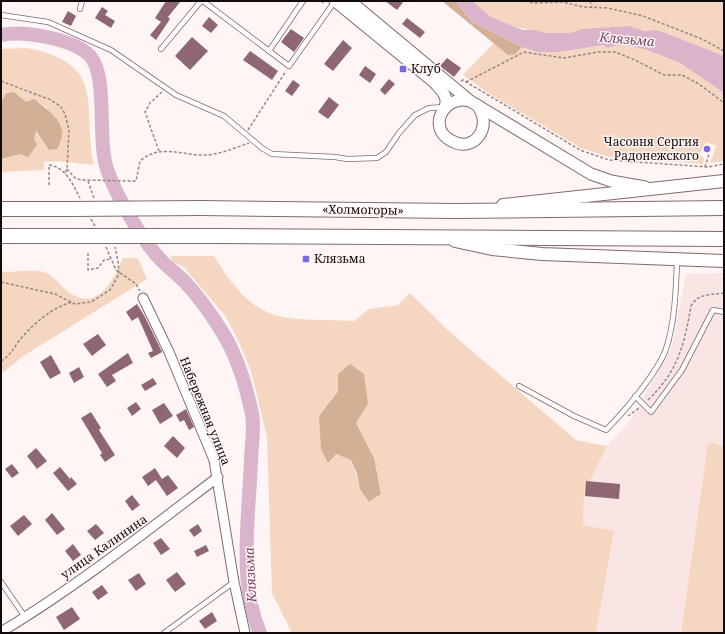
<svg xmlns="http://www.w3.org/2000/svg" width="725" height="634" font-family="'Noto Serif',serif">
<rect width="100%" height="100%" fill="#fff5f4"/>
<polygon fill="#f8e5e4" points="724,273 724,446 708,442 681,633 596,633 614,532 583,525 584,493 607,446 630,421 672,347 686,274"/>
<g fill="#f5d7c1" fill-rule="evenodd">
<path d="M472 1H724V56L653 30C643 32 636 27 626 27 607 27 589 29 571 33 553 37 507 27 491 17 484 13 478 6 472 1Z"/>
<polygon points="494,43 499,47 520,49 522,47 537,52 603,45 608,48 619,45 630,46 647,50 680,63 724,93 724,161 710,163 716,146 706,142 699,155 704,158 703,164 609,157 581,148 491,95 463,75"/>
<path d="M27 48C109 64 81 106 94 165L57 161 44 162V170L1 172V159C17 155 32 149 35 131L49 150 47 108 34 99 26 102 14 92H6L1 102V49Z"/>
<path d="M171 256H214C228 278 245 305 272 314 292 322 331 319 354 321L369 309 398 305 410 293 451 333 576 440 607 446 584 493 583 525 614 531 596 633H292L272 593 267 437 251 371 239 342 226 317 183 266 172 262ZM338 374 368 404 356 423 374 458 381 494 370 502C359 490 357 475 351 460L336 454 319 416 338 390Z"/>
<path d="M123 258H138L147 279 22 357 1 374V272C14 272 32 269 44 272 53 275 59 284 66 290 96 314 112 283 123 258Z"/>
<polygon points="708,442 724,446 724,633 681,633"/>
</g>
<g fill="#d1b096">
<polygon points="442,1 455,1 472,22 522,47 515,54 508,55"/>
<path d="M14 92 26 102 34 99C51 113 72 125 57 149L49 150 36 131 34 139 37 145 28 157 20 154 1 159V102L6 93Z"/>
<polygon points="350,364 364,374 368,404 356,423 374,458 381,494 369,502 360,489 357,474 351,460 336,454 328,463 321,449 319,416 338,391 338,374"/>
</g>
<polygon fill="#dab4ca" points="455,1 472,1 491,17 523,30 535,30 547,33 570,33 582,29 628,26 645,31 653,30 660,31 724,56 724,93 680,63 647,50 630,46 619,45 608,48 603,45 558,52 537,52 522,47 472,22"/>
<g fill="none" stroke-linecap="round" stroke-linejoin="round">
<path stroke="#dab4ca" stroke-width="14" d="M1 35C23 30 74 39 90 56 109 77 96 142 108 172 117 197 142 240 160 259 167 267 176 273 184 281 197 295 209 311 219 327 236 352 246 385 252 414 255 429 251 447 251 461 249 516 238 582 260 633"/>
</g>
<g fill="#8f6772">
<polygon points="166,1 181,1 168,17 170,19 156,40 150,35 161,22 155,18"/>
<polygon points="385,1 404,1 397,10"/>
<polygon points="102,7 108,11 105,15 115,21 111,28 95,18"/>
<polygon points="68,11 76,16 71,26 62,22"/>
<polygon points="209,17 218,25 211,33 202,26"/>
<polygon points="407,18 425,32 420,38 402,24"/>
<polygon points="291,29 304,38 294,52 281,42"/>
<polygon points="192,37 208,51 190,70 175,56"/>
<polygon points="343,40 352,48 333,71 324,64"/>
<polygon points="250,51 278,71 272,80 243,60"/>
<polygon points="447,58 461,68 454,77 440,66"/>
<polygon points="365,66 376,74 370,83 359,75"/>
<polygon points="389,79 395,84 385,95 380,90"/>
<polygon points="293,80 300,85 292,96 285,91"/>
<polygon points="329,97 339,105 328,119 318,112"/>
<polygon points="137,304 145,317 162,352 151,358 148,353 153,351 138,317 132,321 126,312"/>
<polygon points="98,334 106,345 92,356 83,344"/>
<polygon points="128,353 133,363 112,375 116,381 107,387 98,374"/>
<polygon points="51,355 61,373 50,379 40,362"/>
<polygon points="79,367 84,377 74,383 69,373"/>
<polygon points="153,378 157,384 145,391 141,385"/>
<polygon points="136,402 141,409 132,416 127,408"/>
<polygon points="164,403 173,416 160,424 152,410"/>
<polygon points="186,409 194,427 189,430 184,420 180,422 176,415"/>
<polygon points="91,412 101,428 99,430 115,455 105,462 100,455 102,453 81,418"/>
<polygon points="173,436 185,448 177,458 164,446"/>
<polygon points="36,448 47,461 37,469 27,456"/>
<polygon points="12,464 19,473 12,478 5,469"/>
<polygon points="60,467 70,479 71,477 77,484 68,491 53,473"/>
<polygon points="155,468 162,479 168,475 178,488 167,496 156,480 148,486 142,477"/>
<polygon points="586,481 620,484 619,499 585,496"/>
<polygon points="132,495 140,505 132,511 125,501"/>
<polygon points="52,513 65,529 57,535 45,520"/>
<polygon points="24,515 32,524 18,536 10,526"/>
<polygon points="96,524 104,533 95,540 87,531"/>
<polygon points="198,524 202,531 194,537 189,530"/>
<polygon points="161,538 170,549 161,555 153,543"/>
<polygon points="73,544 81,555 73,561 65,551"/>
<polygon points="206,545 209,551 197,557 194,551"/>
<polygon points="177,572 186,584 175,592 166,580"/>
<polygon points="139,573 146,584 136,591 128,580"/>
<polygon points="102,585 108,593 98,600 92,592"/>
<polygon points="72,607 80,619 64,630 56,617"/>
<polygon points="212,612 217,621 205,629 199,621"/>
</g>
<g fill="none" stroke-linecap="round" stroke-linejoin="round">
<g stroke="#806b6a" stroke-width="6">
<g id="service">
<polyline points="203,1 289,66 335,1"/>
<polyline points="80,9 82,1"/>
<polyline points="1,15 48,22 111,50 176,95 224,116 262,148 272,154 335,157 347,159 377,158 386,152 399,133 415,115 429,108 445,107"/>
<polyline points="161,49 201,1"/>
<polyline points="269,51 303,1"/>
<path d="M519 386 574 416 606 430C624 412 658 372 666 349 675 322 676 289 677 261"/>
<polyline points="635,396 651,412 682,370 713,310 724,312"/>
<polyline points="1,582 25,617"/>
<polyline points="164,633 234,582"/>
</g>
</g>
<g stroke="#806b6a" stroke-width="11">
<g id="minor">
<polyline points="143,298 169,352 214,460 234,582 245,633"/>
<path d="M1 632C76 587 148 530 218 477"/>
</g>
</g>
<g stroke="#806b6a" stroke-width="13">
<g id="tertiary">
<path d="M335 1 434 82C441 90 449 96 445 107"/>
<polyline points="350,1 470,101 591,174 611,181 645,187"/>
<path d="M470 101C444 94 427 127 450 140 474 155 494 126 477 105"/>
</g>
</g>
<g stroke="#806b6a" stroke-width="14">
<g id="secondary">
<polyline points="503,205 724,181"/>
<polyline points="455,241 492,249 542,254 724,261"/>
</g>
</g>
<g stroke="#806b6a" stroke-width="16">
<g id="trunk">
<polyline points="201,208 455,211 724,208"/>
<polyline points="1,209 71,209"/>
<polyline points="1,236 87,236"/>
<polyline points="218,236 724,239"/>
</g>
</g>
<g stroke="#918887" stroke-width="1.5" stroke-dasharray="3 2" stroke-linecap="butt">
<polyline points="321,1 325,4"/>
<polyline points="525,1 534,3 563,2 583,7 608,8 643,16 702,39 724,51"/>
<polyline points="590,1 592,7"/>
<polyline points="1,81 51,100 61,107 65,114 69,130 67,169 65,173"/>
<polyline points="461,81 463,80 580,150 609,160 708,167 724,164"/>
<polyline points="466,82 524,52 564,58 598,52 615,52 635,60 664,75 682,75 699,84 724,103"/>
<polyline points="248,130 286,71"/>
<polyline points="159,151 145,112 150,103 162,92"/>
<polyline points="705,167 709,154"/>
<path d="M67 169 75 178 81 180 136 181 140 161C161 143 182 156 206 155 221 154 235 148 249 143"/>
<polyline points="88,181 94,198"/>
<path d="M49 185V165C66 167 73 185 80 198"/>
<polyline points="91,219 95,226"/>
<polyline points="106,247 116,270 136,284 140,291"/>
<polyline points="88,253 88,270 98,268 104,260 112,259"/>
<polyline points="1,282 55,294 75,304 91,302 110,290 119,274 118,261 115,247"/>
<path d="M1 361C10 356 13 349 19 341 33 324 51 308 72 302"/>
<path d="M648 400C678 371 684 346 691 306 698 293 711 295 724 293"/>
<polyline points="628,416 639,408"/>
</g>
<use href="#service" stroke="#fff" stroke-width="4.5"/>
<use href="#minor" stroke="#fff" stroke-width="9"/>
<use href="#tertiary" stroke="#fff" stroke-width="11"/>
<use href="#secondary" stroke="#fff" stroke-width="12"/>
<use href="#trunk" stroke="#fff" stroke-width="14"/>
<g stroke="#806b6a" stroke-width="16" stroke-linecap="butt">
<g id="trunk-bridge">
<polyline points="71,209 201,208"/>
<polyline points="87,236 218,236"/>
</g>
</g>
<use href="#trunk-bridge" stroke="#fff" stroke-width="14"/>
</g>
<g fill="#766ae5" stroke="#fff5f4" stroke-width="1.5">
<rect x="399" y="65" width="8" height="8" rx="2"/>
<circle cx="707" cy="149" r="4"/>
<rect x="302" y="255" width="8" height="8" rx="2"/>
</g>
<g text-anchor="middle" stroke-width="3" stroke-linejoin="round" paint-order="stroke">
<g font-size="12" fill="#120a0a" stroke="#fff5f4" text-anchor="start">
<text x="411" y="73">Клуб</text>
<text x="699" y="146" text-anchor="end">Часовня Сергия<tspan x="699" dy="14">Радонежского</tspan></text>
<text x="314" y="263">Клязьма</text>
</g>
<g font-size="12" fill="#120a0a" stroke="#fff5f4">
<text transform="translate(363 210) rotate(1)" y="4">«Холмогоры»</text>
<text transform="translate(205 411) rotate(68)" y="4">Набережная улица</text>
<text transform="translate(104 547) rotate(-35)" y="4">улица Калинина</text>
</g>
<g font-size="13" font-style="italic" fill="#774464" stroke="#fff5f4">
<text transform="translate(627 39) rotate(5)" y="5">Клязьма</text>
<text transform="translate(250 575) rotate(-93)" y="5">Клязьма</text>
</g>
</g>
<rect width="725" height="634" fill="none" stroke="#120a0a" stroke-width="4"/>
</svg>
